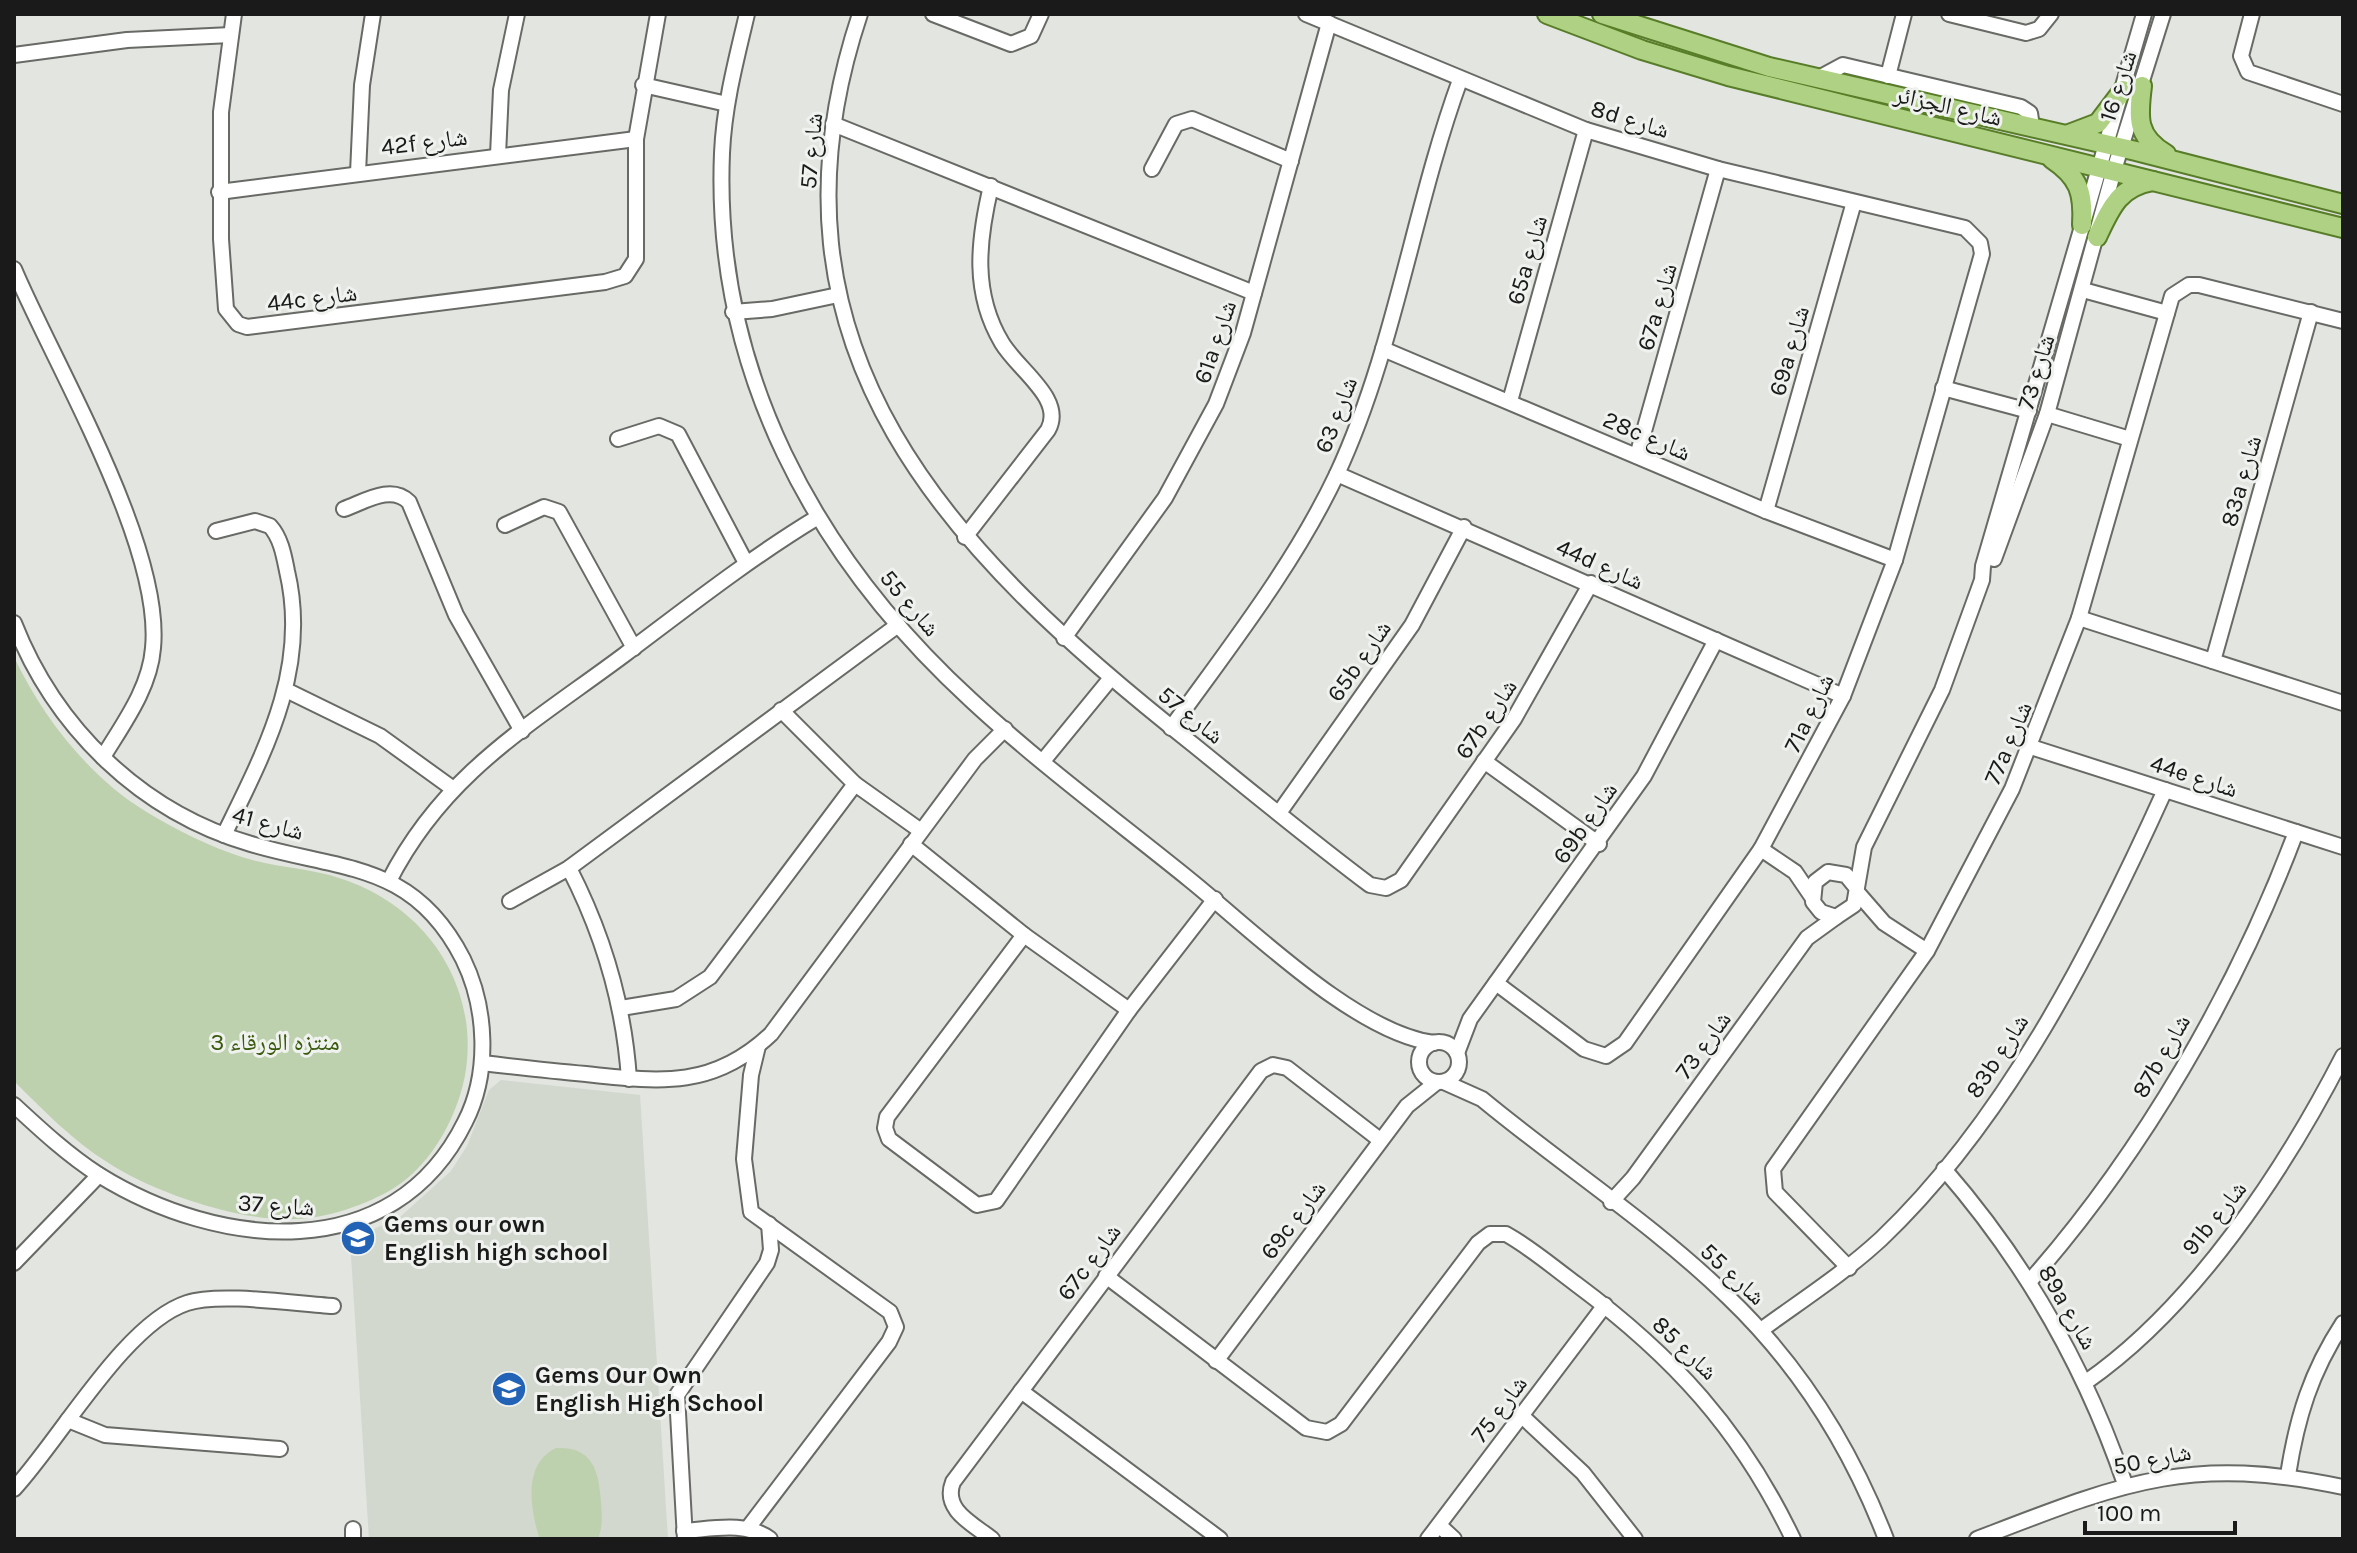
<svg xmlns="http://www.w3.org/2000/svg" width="2357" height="1553" font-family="Karla,'Noto Naskh Arabic',sans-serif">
<rect width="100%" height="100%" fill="#e2e5e0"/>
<polygon fill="#d2d8cd" points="501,1080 640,1095 668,1539 369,1539 350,1240 400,1217 451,1171 467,1146 489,1090"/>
<g fill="#bed1ae">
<path d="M14 657C42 716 88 776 145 811 176 830 210 847 245 858 277 868 311 868 342 879 424 906 478 982 466 1069 460 1112 433 1164 394 1188 366 1205 328 1218 295 1219 240 1222 152 1192 107 1162 72 1140 43 1110 14 1081Z"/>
<path d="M556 1448C592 1446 599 1470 601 1502 602 1515 603 1526 598 1539L539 1537C530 1507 523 1464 556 1448Z"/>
</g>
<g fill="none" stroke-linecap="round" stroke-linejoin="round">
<g stroke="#686a66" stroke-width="18">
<g id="minor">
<polyline points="234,14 221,112 221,239 226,309 238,324 247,327 605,282 625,276 636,259 636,139 658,14"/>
<path d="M747 14C736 60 724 106 722 153 713 369 814 556 971 700 1040 764 1117 821 1190 880 1252 930 1356 1033 1434 1043"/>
<path d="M860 14C748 350 952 554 1195 746 1253 793 1310 840 1370 885L1386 888 1401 880 1514 719 1591 583"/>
<polyline points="933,14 1011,44 1031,36 1041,14"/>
<polyline points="1306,14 1586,130 1718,169 1965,228 1980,243 1982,254 1895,560 1843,696 1761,849 1625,1043 1606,1056 1584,1049 1496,983"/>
<polyline points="1949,14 2026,33 2039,29 2051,14"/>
<polyline points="2252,14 2241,56 2248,72 2343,104"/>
<polyline points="14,55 127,40 231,35"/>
<polyline points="1888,76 1904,14"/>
<polyline points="1819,78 1843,65 2021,107 2030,113 2032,127"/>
<polyline points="643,85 727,104"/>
<polyline points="833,124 1254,293"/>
<polyline points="498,155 501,90 517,14"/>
<polyline points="1152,169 1176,124 1192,119 1291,161"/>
<polyline points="358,173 362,85 373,14"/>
<polyline points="219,192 636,139"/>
<path d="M14 269C55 366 163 546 153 648 150 688 123 724 103 757"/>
<polyline points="2083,290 2167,313"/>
<polyline points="733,312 772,309 838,295"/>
<polyline points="1383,349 1766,511 1895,560"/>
<polyline points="1943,388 2029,411"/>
<polyline points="1510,401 1586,130"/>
<polyline points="2047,414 2130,439"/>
<polyline points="618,439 659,426 678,434 746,563"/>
<polyline points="1637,456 1718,169"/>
<polyline points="1337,474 1843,696"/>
<path d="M344 509C364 502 391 484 409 502L456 615 522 731"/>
<polyline points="1766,511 1854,202"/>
<polyline points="505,525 544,507 559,512 634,648"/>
<path d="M216 531 255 521 270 526C281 538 284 556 287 571 310 668 265 751 224 835"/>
<path d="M965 537 1048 430C1065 399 1019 371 1002 343 972 293 978 241 991 186"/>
<polyline points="1994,559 2047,414 2114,170 2163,14"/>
<polyline points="2079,618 2343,703"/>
<path d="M14 623C55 728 141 812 251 844 341 871 413 861 463 959 487 1008 490 1073 465 1122 393 1268 218 1249 99 1175 68 1155 41 1130 14 1105"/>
<polyline points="1064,638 1165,498 1216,404 1243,333 1329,23"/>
<polyline points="2213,661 2311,312"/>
<polyline points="286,690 380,736 452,788"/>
<polyline points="781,710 855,784 921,831"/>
<path d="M1171 728C1230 646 1294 565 1337 474 1395 349 1413 209 1460 80"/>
<polyline points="2031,747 2343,847"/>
<polyline points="1043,761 1111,678"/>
<polyline points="1484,761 1599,844"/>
<polyline points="1279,813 1412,625 1464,527"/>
<polyline points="911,844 1024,935 1129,1010"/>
<polyline points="1761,849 1795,872 1812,897"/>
<path d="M569 868C604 936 624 1004 629 1079"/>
<path d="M389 881C444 773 530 725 624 655 688 607 750 558 818 517"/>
<polyline points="1855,886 1846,875 1828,872 1815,882 1813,902 1821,912 1836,917 1854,905 1864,847 1942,690 1982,580 1983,566 2144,14"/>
<polyline points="1857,892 1884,923 1927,951"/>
<polyline points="510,901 569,868 898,625"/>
<polyline points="1024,935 887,1117 885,1128 889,1139 977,1205 996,1201 1129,1010 1215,899"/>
<polyline points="621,1008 676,999 710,977 855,784"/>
<circle cx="1439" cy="1062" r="20"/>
<polyline points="1457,1053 1470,1019 1644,776 1716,640"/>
<path d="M482 1063C516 1067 551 1071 586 1074 660 1082 713 1089 771 1034L975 759 1005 729"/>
<path d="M1444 1082 1482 1099C1563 1166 1653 1224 1728 1297 1798 1364 1851 1448 1886 1539"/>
<path d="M1944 1169C2025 1262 2085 1367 2125 1484"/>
<polyline points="1611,1202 1633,1178 1807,938 1836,917"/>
<polyline points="14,1263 99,1175"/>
<polyline points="1849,1268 1775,1192 1773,1169 1927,951 2012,789 2079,618 2172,296 2189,285 2199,285 2343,321"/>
<path d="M1106 1276 1306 1428 1327 1432 1341 1424 1478 1243 1490 1234H1506C1531 1248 1553 1267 1576 1284 1673 1356 1741 1430 1793 1539"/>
<path d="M2029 1282C2142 1154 2236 992 2296 832"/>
<path d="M1761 1330C1802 1300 1843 1274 1881 1239 2007 1119 2094 947 2165 790"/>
<polyline points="1216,1361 1407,1106 1437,1082"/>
<path d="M2086 1382C2194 1307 2284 1171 2343 1056"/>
<polyline points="1021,1391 1220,1539"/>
<polyline points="1522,1416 1583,1473 1635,1539"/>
<polyline points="68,1420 105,1435 280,1449"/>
<path d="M2288 1475C2297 1417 2311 1372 2343 1323"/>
<path d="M14 1489C59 1441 125 1323 187 1303 219 1292 297 1304 333 1306"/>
<polyline points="1440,1526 1454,1539"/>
<polyline points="748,1528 889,1342 896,1327 890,1312 751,1212 744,1159 751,1075 758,1046"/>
<polyline points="353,1529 353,1539"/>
<path d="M684 1531C713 1529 745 1521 770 1539"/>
<polyline points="685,1539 677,1395 767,1263 771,1250 769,1224"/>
<path d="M992 1539C973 1524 942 1510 953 1482L1261 1071 1273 1065 1287 1068 1380 1140"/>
<polyline points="1428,1539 1605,1305"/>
<path d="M1977 1539C2120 1484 2187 1454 2343 1487"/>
</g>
</g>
<g stroke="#587d28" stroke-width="22">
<g id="major">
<polyline points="1547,14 1642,50 1728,76 2343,228"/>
<polyline points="1602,14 1769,67 2136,151 2343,204"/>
<path d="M2142 86C2138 117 2136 137 2166 154"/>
<polyline points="2069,134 2098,123 2123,90"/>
<path d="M2052 159C2079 177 2084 193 2082 225"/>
<path d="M2097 237C2111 207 2119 187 2153 181"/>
</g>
</g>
<use href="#minor" stroke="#fff" stroke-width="14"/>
<use href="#major" stroke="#afd183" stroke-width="18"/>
</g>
<defs>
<g id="school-disc" transform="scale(1.8)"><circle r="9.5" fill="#2363b5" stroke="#eff2ee"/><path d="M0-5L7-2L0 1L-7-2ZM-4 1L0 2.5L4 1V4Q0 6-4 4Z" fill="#fff"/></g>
</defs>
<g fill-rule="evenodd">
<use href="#school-disc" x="358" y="1238"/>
<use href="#school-disc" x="509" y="1389"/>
</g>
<g text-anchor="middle" stroke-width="6" stroke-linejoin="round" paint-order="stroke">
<g font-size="24" fill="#191a19" stroke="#eff2ee">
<text transform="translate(2118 86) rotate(-72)" y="8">شارع 16</text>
<text transform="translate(1948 106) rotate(13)" y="8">شارع الجزائر</text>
<text transform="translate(1630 119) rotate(17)" y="8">8d شارع</text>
<text transform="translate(424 142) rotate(-7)" y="8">42f شارع</text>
<text transform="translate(811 151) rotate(-85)" y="8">شارع 57</text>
<text transform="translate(1527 260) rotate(-74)" y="8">65a شارع</text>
<text transform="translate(312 298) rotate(-7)" y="8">44c شارع</text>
<text transform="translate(1657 307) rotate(-74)" y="8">67a شارع</text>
<text transform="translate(1215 342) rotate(-71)" y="8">61a شارع</text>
<text transform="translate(1789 351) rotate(-74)" y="8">69a شارع</text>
<text transform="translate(2036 372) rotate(-73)" y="8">شارع 73</text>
<text transform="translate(1336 415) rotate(-69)" y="8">شارع 63</text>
<text transform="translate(1647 436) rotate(23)" y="8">28c شارع</text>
<text transform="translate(2241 481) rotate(-74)" y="8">83a شارع</text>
<text transform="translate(1600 564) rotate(24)" y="8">44d شارع</text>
<text transform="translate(910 603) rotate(50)" y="8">شارع 55</text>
<text transform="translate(1359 661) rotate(-55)" y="8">65b شارع</text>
<text transform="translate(1809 713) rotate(-64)" y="8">71a شارع</text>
<text transform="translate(1191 715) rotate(39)" y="8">شارع 57</text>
<text transform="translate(1486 719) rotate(-56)" y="8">67b شارع</text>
<text transform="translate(2008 743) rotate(-67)" y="8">77a شارع</text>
<text transform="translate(2194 776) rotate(18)" y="8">44e شارع</text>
<text transform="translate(268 823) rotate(15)" y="8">شارع 41</text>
<text transform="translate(1585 823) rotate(-55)" y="8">69b شارع</text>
<text transform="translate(1703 1045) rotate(-54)" y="8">شارع 73</text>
<text transform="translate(1997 1056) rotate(-57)" y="8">83b شارع</text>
<text transform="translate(2161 1056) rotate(-60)" y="8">87b شارع</text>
<text transform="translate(276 1205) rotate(4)" y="8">شارع 37</text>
<text transform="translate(2214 1218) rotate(-51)" y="8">91b شارع</text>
<text transform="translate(1293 1220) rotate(-53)" y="8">69c شارع</text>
<text transform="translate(1089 1262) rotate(-53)" y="8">67c شارع</text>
<text transform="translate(1733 1274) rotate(43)" y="8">شارع 55</text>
<text transform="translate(2068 1307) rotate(60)" y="8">89a شارع</text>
<text transform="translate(1685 1348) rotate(44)" y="8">شارع 85</text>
<text transform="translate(1499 1409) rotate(-53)" y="8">شارع 75</text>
<text transform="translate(2152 1459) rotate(-11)" y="8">شارع 50</text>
</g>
<g font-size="24" fill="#3a5a0d" stroke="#eff2ee">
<text x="275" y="1050">منتزه الورقاء 3</text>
</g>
<g font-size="24" font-weight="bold" fill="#191a19" stroke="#eff2ee" text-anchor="start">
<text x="384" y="1232">Gems our own<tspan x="384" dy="28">English high school</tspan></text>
<text x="535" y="1383">Gems Our Own<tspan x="535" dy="28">English High School</tspan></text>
</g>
</g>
<rect width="2357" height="1553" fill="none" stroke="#191a19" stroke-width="32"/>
<path d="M2085 1521v12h150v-12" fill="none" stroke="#191a19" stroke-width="4"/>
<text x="2097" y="1521" font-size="24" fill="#191a19" stroke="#eff2ee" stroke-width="6" paint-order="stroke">100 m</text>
</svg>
